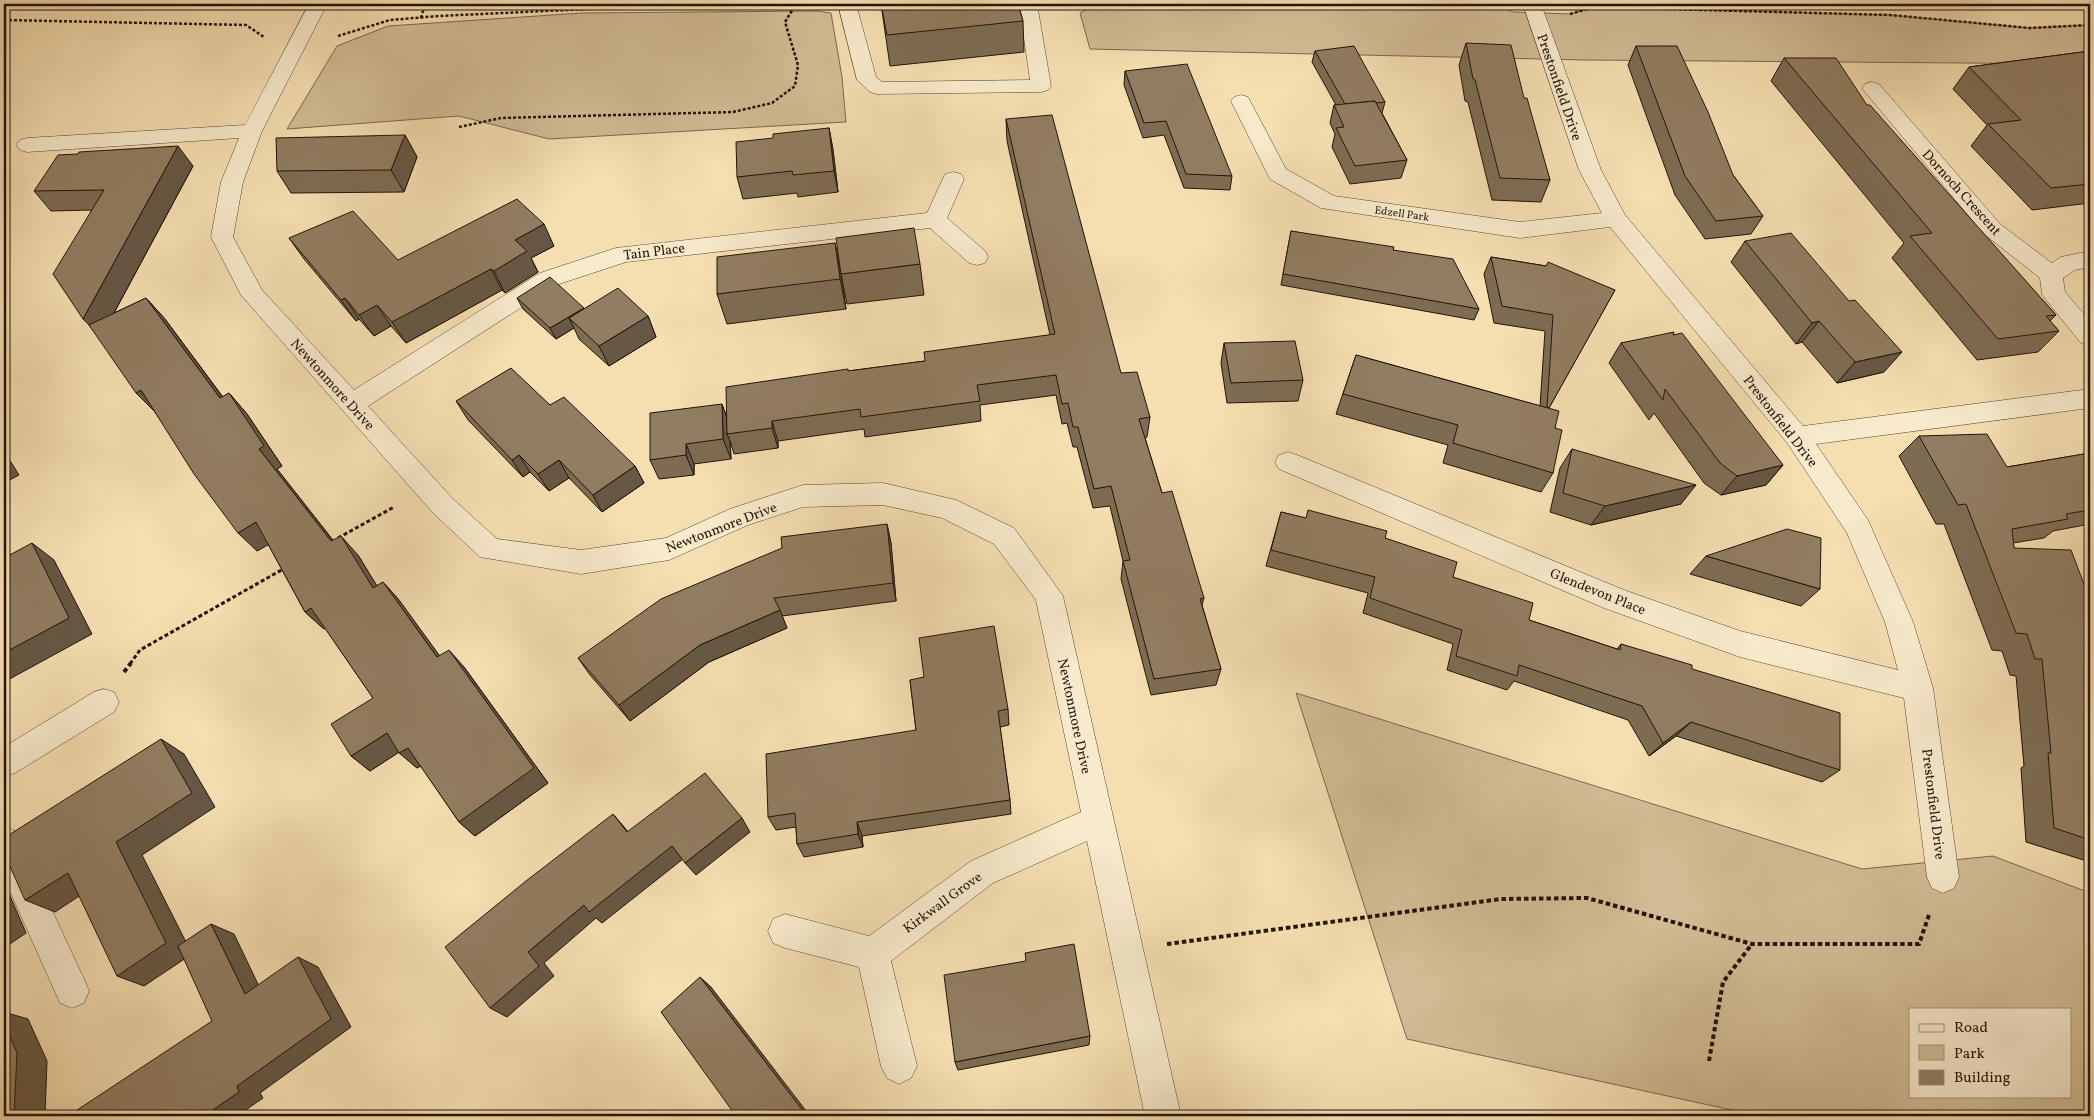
<svg xmlns="http://www.w3.org/2000/svg" width="2094" height="1120" font-family="Vollkorn,serif">
<rect width="100%" height="100%" fill="#f5dfb1"/>
<filter id="stains"><feTurbulence type="fractalNoise" baseFrequency=".004" numOctaves="4"/><feColorMatrix values="0 0 0 0 .2 0 0 0 0 .09 0 0 0 0 .02 0 0 0 .5 -.17"/></filter>
<radialGradient id="worn" r=".72"><stop offset=".6" stop-color="#630" stop-opacity="0"/><stop offset="1" stop-color="#630" stop-opacity=".3"/></radialGradient>
<g fill="#d2bc95" stroke="#7c6850" fill-rule="evenodd">
<polygon points="1097,4 1496,4 1513,12 1571,14 1594,7 1890,15 2029,28 2090,25 2090,64 1586,60 1090,49 1080,13"/>
<polygon points="817,11 831,13 842,77 846,122 549,139 459,116 287,129 337,46 388,26 582,13"/>
<path d="M1296 693 1862 869 1993 856 2090 893V1116H1759L1407 1039ZM1910 1009H2070V1096H1910Z"/>
</g>
<g fill="none" stroke-linecap="round" stroke-linejoin="round">
<g stroke="#594634" stroke-width="1">
<g id="minor">
<polygon points="309,4 327,4 262,131 243,182 233,237 262,290 354,390 540,273 616,248 927,213 945,174 953,172 961,174 964,179 947,218 985,251 988,257 985,263 977,265 969,263 930,228 626,262 556,285 368,406 452,498 497,539 581,550 666,538 730,509 803,485 883,483 956,500 1014,528 1063,596 1181,1116 1145,1116 1087,841 993,883 891,961 917,1066 911,1078 899,1084 887,1078 881,1066 859,967 785,948 773,943 768,931 773,919 785,914 869,936 971,861 1081,812 1036,600 994,544 942,518 883,505 803,507 748,525 669,560 581,574 480,557 434,514 241,295 211,237 221,182 239,138 27,152 20,150 16,145 20,140 27,138 245,125"/>
<polygon points="838,4 856,4 876,77 882,82 1030,80 1019,4 1037,4 1051,86 1048,90 1041,92 877,94 870,92 857,80"/>
<polygon points="1523,4 1541,4 1601,170 1625,215 1803,426 2090,389 2090,408 1816,444 1868,520 1913,622 1933,688 1959,877 1954,888 1943,893 1932,888 1927,877 1904,698 1740,657 1604,608 1279,469 1275,462 1279,455 1288,452 1297,455 1624,590 1740,631 1898,670 1885,622 1847,533 1788,444 1610,227 1520,238 1321,208 1270,179 1231,101 1234,97 1241,95 1248,97 1286,169 1334,196 1520,222 1602,213 1579,170"/>
<polygon points="1872,82 1879,84 2000,224 2052,263 2061,257 2090,251 2090,267 2075,270 2063,278 2065,292 2090,321 2090,346 2081,343 2046,300 2042,294 2040,278 1984,234 1865,92 1862,88 1865,84"/>
<polygon points="104,689 114,692 119,702 114,712 15,773 4,777 4,747 94,692"/>
<polygon points="4,827 15,831 84,979 89,991 84,1003 72,1008 60,1003 4,878"/>
</g>
</g>
<g stroke="#25130a" stroke-width="2.5" stroke-dasharray="3 2" stroke-linecap="butt">
<polyline points="1570,14 1594,7 1890,15 2030,28 2090,25"/>
<polyline points="421,18 425,4"/>
<polyline points="4,20 246,25 264,37"/>
<polyline points="338,36 390,20 439,16 609,8 816,4"/>
<polyline points="459,127 501,118 733,112 772,103 795,86 798,65 785,22 796,4"/>
</g>
<g stroke="#25130a" stroke-width="3" stroke-dasharray="4 2.5" stroke-linecap="butt">
<polyline points="338,538 394,507"/>
<polyline points="130,664 140,650 285,568"/>
</g>
<g stroke="#25130a" stroke-width="4" stroke-dasharray="4.5 3" stroke-linecap="butt">
<polyline points="124,672 131,663"/>
<polyline points="1167,944 1501,899 1587,898 1752,944 1919,944 1929,915"/>
<polyline points="1709,1061 1723,982 1752,944"/>
</g>
<use href="#minor" fill="#f8eacc" fill-rule="evenodd"/>
</g>
<g fill="#7d6c53" stroke="#25130a">
<polygon points="881,4 1018,4 1023,21 1024,52 890,66"/>
<polygon points="1466,43 1524,98 1550,180 1541,202 1492,200 1468,102 1465,101 1459,65"/>
<polygon points="1636,46 1733,175 1763,216 1751,234 1705,239 1675,195 1628,65"/>
<polygon points="1315,51 1385,102 1382,113 1407,160 1401,178 1350,184 1332,147 1335,134 1330,123 1334,105 1336,105 1312,62"/>
<polygon points="2090,51 2090,203 2032,210 1971,146 1987,125 1953,89 1969,67"/>
<polygon points="1784,58 1867,105 2056,315 2050,321 2059,331 2038,352 1977,360 1892,258 1904,243 1771,81"/>
<polygon points="1125,71 1232,176 1230,190 1184,188 1164,135 1143,138 1124,85"/>
<polygon points="1006,119 1121,373 1150,417 1147,437 1145,438 1162,493 1204,598 1202,605 1221,669 1216,685 1151,695 1121,579 1123,561 1110,506 1093,508 1077,447 1073,447 1067,423 1062,424 1056,395 980,405 981,421 865,437 864,429 778,441 778,448 734,454 730,441 731,459 694,464 694,475 659,479 650,460 722,404 727,418 848,371 925,361 1050,335 1007,141"/>
<polygon points="829,128 833,150 838,192 798,197 797,193 743,199 737,177 773,138"/>
<polygon points="405,135 417,157 404,192 291,193 277,171"/>
<polygon points="78,154 193,166 114,313 146,298 165,319 223,397 229,393 247,414 282,466 277,469 333,540 358,555 377,586 383,582 399,600 439,656 464,667 548,783 475,836 459,822 421,766 417,768 399,752 370,771 351,756 373,698 325,628 324,629 305,612 268,544 257,551 155,412 89,325 91,210 51,211 34,191"/>
<polygon points="1291,231 1393,250 1479,309 1474,320 1281,285"/>
<polygon points="289,238 398,260 554,246 531,258 538,272 505,293 502,290 406,343 391,326 374,336 359,319 356,321 304,259"/>
<polygon points="1745,241 1849,301 1884,372 1837,383 1802,342 1796,344 1731,262"/>
<polygon points="835,243 841,274 846,309 727,324 717,294"/>
<polygon points="1491,257 1546,266 1615,290 1549,408 1555,428 1553,473 1541,492 1443,463 1448,445 1336,414 1356,355 1540,406 1545,331 1494,323 1484,274"/>
<polygon points="920,264 924,295 847,304 841,274"/>
<polygon points="517,298 585,309 648,316 656,337 609,366 579,339 574,328 556,339 523,309"/>
<polygon points="1673,335 1783,465 1766,485 1721,495 1704,483 1654,413 1649,420 1609,363 1621,343"/>
<polygon points="1224,343 1303,380 1298,401 1227,403 1221,363"/>
<polygon points="456,401 635,466 644,483 602,512 569,478 549,491 530,472 523,477 468,420"/>
<polygon points="1919,436 2007,467 2090,453 2090,524 2053,531 2044,538 2013,543 2014,548 2090,600 2090,862 2026,842 2021,768 2024,766 2016,676 2010,675 2002,651 1992,650 1944,524 1936,524 1899,456"/>
<polygon points="1572,449 1681,504 1591,525 1550,512 1560,468"/>
<polygon points="1281,512 1385,538 1529,620 1617,649 1621,644 1692,669 1840,770 1822,782 1676,736 1649,756 1628,720 1514,681 1507,690 1447,670 1453,644 1363,613 1368,593 1266,566"/>
<polygon points="887,524 891,543 896,601 782,616 787,628 709,662 630,721 590,675 578,658"/>
<polygon points="1706,556 1820,589 1801,606 1690,574"/>
<polygon points="910,680 1008,709 1009,725 1000,727 1010,800 1011,814 862,836 863,847 804,857 797,844 796,827 776,830 768,817 916,730"/>
<polygon points="1090,1036 1089,1045 958,1070 955,1062"/>
</g>
<g fill="#665844" stroke="#25130a">
<polygon points="829,128 833,150 838,192 834,171"/>
<polygon points="405,135 417,157 404,192 391,170"/>
<polygon points="178,146 193,166 101,337 83,319"/>
<polygon points="544,224 554,246 531,258 538,272 505,293 494,271 515,240"/>
<polygon points="835,243 841,274 846,309 840,279"/>
<polygon points="491,269 502,290 406,343 392,322"/>
<polygon points="146,298 165,319 238,418 220,398"/>
<polygon points="345,298 359,319 356,321 341,300"/>
<polygon points="377,305 391,326 374,336 359,315"/>
<polygon points="584,308 578,326 569,318 574,328 556,339 550,328"/>
<polygon points="648,316 656,337 609,366 599,346"/>
<polygon points="1819,321 1802,342 1796,344 1812,323"/>
<polygon points="1902,352 1884,372 1837,383 1855,362"/>
<polygon points="141,390 156,413 136,393"/>
<polygon points="229,393 247,414 282,466 277,469 348,560 331,541 259,449"/>
<polygon points="722,404 729,424 727,434 730,441 731,459 723,439"/>
<polygon points="772,421 778,441 778,448 772,428"/>
<polygon points="686,444 694,464 694,475 686,455"/>
<polygon points="4,451 19,475 4,483"/>
<polygon points="519,455 530,472 523,477 512,460"/>
<polygon points="559,460 569,478 549,491 538,474"/>
<polygon points="1783,465 1766,485 1721,495 1737,476"/>
<polygon points="635,466 644,483 602,512 593,495"/>
<polygon points="1696,485 1681,504 1591,525 1605,506"/>
<polygon points="256,522 275,541 257,551 238,533"/>
<polygon points="887,524 891,543 896,601 893,583"/>
<polygon points="341,536 358,555 389,606 373,588"/>
<polygon points="32,543 54,560 92,634 4,682 4,653"/>
<polygon points="383,582 399,600 453,674 437,657"/>
<polygon points="311,608 330,626 324,629 305,612"/>
<polygon points="780,610 787,628 709,662 630,721 619,705 700,645"/>
<polygon points="449,650 464,667 548,783 475,836 459,822"/>
<polygon points="1691,722 1676,736 1649,756 1663,743"/>
<polygon points="387,733 404,749 370,771 351,756"/>
<polygon points="161,739 184,754 215,807 142,855 192,954 144,986 117,976 116,842"/>
<polygon points="408,748 426,763 417,768 399,753"/>
<polygon points="613,814 625,828 639,846 627,832"/>
<polygon points="742,818 750,832 696,875 685,863"/>
<polygon points="857,822 862,836 863,847 858,834"/>
<polygon points="672,846 683,859 602,923 596,918 544,963 554,976 507,1017 490,1008 528,952 584,905"/>
<polygon points="68,873 96,885 55,912 25,900"/>
<polygon points="4,882 26,933 4,948"/>
<polygon points="211,924 234,934 267,1003 245,994"/>
<polygon points="298,957 318,967 351,1027 260,1093 263,1098 237,1116 204,1116 237,1086"/>
<polygon points="700,977 711,987 810,1116 807,1116"/>
<polygon points="4,1012 28,1019 47,1061 45,1116 14,1116 4,1022"/>
</g>
<g fill="#917d61" stroke="#25130a">
<polygon points="881,4 1018,4 1023,21 887,35"/>
<polygon points="1466,43 1511,45 1524,98 1527,98 1550,180 1500,178 1475,80 1473,79"/>
<polygon points="1354,46 1385,102 1376,103 1375,101 1345,104 1315,51"/>
<polygon points="1636,46 1677,46 1708,112 1733,175 1763,216 1716,221 1685,176"/>
<polygon points="2090,51 2090,184 2051,188 1988,124 2021,120 1969,67"/>
<polygon points="1784,58 1836,58 1867,105 1870,105 2056,315 2046,316 2059,331 1998,339 1910,236 1932,233"/>
<polygon points="1187,64 1232,176 1186,174 1166,121 1144,123 1125,71"/>
<polygon points="1375,101 1407,160 1355,166 1336,128 1344,127 1334,105"/>
<polygon points="1052,115 1121,373 1137,372 1150,417 1139,419 1162,493 1172,491 1204,598 1200,599 1221,669 1154,679 1123,561 1130,560 1111,486 1094,489 1078,427 1073,427 1068,403 1062,404 1056,375 977,385 980,401 861,417 860,409 772,421 772,428 727,434 726,387 848,369 848,371 925,361 924,352 1055,334 1006,119"/>
<polygon points="829,128 834,171 793,175 792,171 737,177 736,142 773,138 773,134"/>
<polygon points="405,135 391,170 277,171 276,138"/>
<polygon points="178,146 83,319 53,274 104,190 34,191 58,155 78,154 79,152"/>
<polygon points="517,199 544,224 515,240 527,251 494,271 491,269 392,322 377,305 359,315 345,298 341,300 289,238 353,211 398,260"/>
<polygon points="914,228 920,264 841,274 836,238"/>
<polygon points="1291,231 1394,247 1393,250 1453,259 1479,309 1283,274"/>
<polygon points="1791,233 1849,301 1855,300 1902,352 1855,362 1819,321 1812,323 1745,241"/>
<polygon points="835,243 840,279 717,294 717,257"/>
<polygon points="1491,257 1546,266 1548,262 1615,290 1549,408 1547,408 1553,315 1502,306"/>
<polygon points="550,277 584,308 550,328 517,298"/>
<polygon points="618,288 648,316 599,346 569,318"/>
<polygon points="146,298 220,398 229,393 264,446 259,449 331,541 341,536 373,588 383,582 437,657 449,650 534,768 459,822 408,748 399,753 387,733 351,756 331,724 373,698 311,608 305,612 256,522 238,533 194,474 141,390 136,393 89,325"/>
<polygon points="1674,332 1673,335 1682,333 1783,465 1737,476 1720,463 1665,389 1663,400 1621,343"/>
<polygon points="1295,341 1303,380 1231,383 1224,343"/>
<polygon points="1356,355 1559,411 1555,428 1562,430 1553,473 1453,443 1458,425 1343,394"/>
<polygon points="511,368 550,405 564,397 635,466 593,495 559,460 538,474 519,455 512,460 456,401"/>
<polygon points="722,404 723,439 686,444 686,455 650,460 650,413"/>
<polygon points="1987,434 2007,467 2090,453 2090,510 2066,514 2068,519 2012,529 2014,548 2071,550 2090,600 2090,840 2054,828 2048,753 2051,753 2042,659 2035,659 2027,634 2016,633 1966,504 1958,505 1919,436"/>
<polygon points="1572,449 1696,485 1605,506 1563,493"/>
<polygon points="1308,510 1387,531 1385,538 1457,562 1453,577 1533,603 1529,620 1620,650 1621,644 1692,665 1692,669 1840,713 1840,770 1691,722 1663,743 1642,706 1519,665 1517,676 1456,656 1462,630 1370,598 1375,577 1271,550 1281,512 1306,518"/>
<polygon points="887,524 893,583 774,598 780,610 700,645 619,705 578,658 661,599 782,548 781,537"/>
<polygon points="1787,529 1821,538 1820,589 1706,556"/>
<polygon points="32,543 69,618 4,653 4,558"/>
<polygon points="994,626 1008,709 998,711 1010,800 857,822 858,834 797,844 795,813 768,817 766,754 916,730 910,680 924,677 919,638"/>
<polygon points="161,739 192,793 116,842 166,943 117,976 68,873 25,900 4,853 4,838"/>
<polygon points="705,773 742,818 685,863 672,846 589,912 584,905 528,952 539,966 490,1008 445,947 526,881 613,814 627,832"/>
<polygon points="211,924 245,994 298,957 331,1019 237,1086 239,1092 204,1116 68,1116 212,1021 178,946"/>
<polygon points="1074,944 1090,1036 955,1062 944,975 1026,961 1025,953"/>
<polygon points="700,977 807,1116 736,1116 661,1012"/>
<polygon points="4,1022 17,1053 14,1116 4,1116"/>
</g>
<g text-anchor="middle" stroke-width="4.5" stroke-linejoin="round" paint-order="stroke">
<g font-size="11" fill="#25130a" stroke="#f8eacc">
<text transform="translate(1402 213) rotate(8)" y="4">Edzell Park</text>
</g>
<g font-size="14" fill="#25130a" stroke="#f8eacc">
<text transform="translate(1560 87) rotate(71)" y="5">Prestonfield Drive</text>
<text transform="translate(1962 192) rotate(48)" y="5">Dornoch Crescent</text>
<text transform="translate(654 251) rotate(-7)" y="5">Tain Place</text>
<text transform="translate(333 384) rotate(48)" y="5">Newtonmore Drive</text>
<text transform="translate(1781 421) rotate(52)" y="5">Prestonfield Drive</text>
<text transform="translate(721 527) rotate(-21)" y="5">Newtonmore Drive</text>
<text transform="translate(1598 591) rotate(22)" y="5">Glendevon Place</text>
<text transform="translate(1075 716) rotate(78)" y="5">Newtonmore Drive</text>
<text transform="translate(1934 804) rotate(83)" y="5">Prestonfield Drive</text>
<text transform="translate(942 902) rotate(-36)" y="5">Kirkwall Grove</text>
</g>
</g>
<rect width="2094" height="1120" fill="none" stroke="#f5dfb1" stroke-width="20"/>
<rect x="5" y="5" width="2084" height="1110" fill="none" stroke="#25130a" stroke-width="2.5"/>
<rect x="10" y="10" width="2074" height="1100" fill="none" stroke="#25130a"/>
<rect x="1909" y="1008" width="162" height="90" fill="#f8eacc" stroke="#a4947e"/>
<rect x="1919" y="1024" width="25" height="8" fill="#f8eacc" stroke="#a4947e"/>
<text x="1954" y="1032" font-size="15" fill="#25130a">Road</text>
<rect x="1919" y="1045" width="25" height="15" fill="#d2bc95" stroke="#a4947e"/>
<text x="1954" y="1058" font-size="15" fill="#25130a">Park</text>
<rect x="1919" y="1070" width="25" height="15" fill="#917d61" stroke="#a4947e"/>
<text x="1954" y="1082" font-size="15" fill="#25130a">Building</text>
<rect width="100%" height="100%" filter="url(#stains)"/>
<rect width="100%" height="100%" fill="url(#worn)"/>
</svg>
